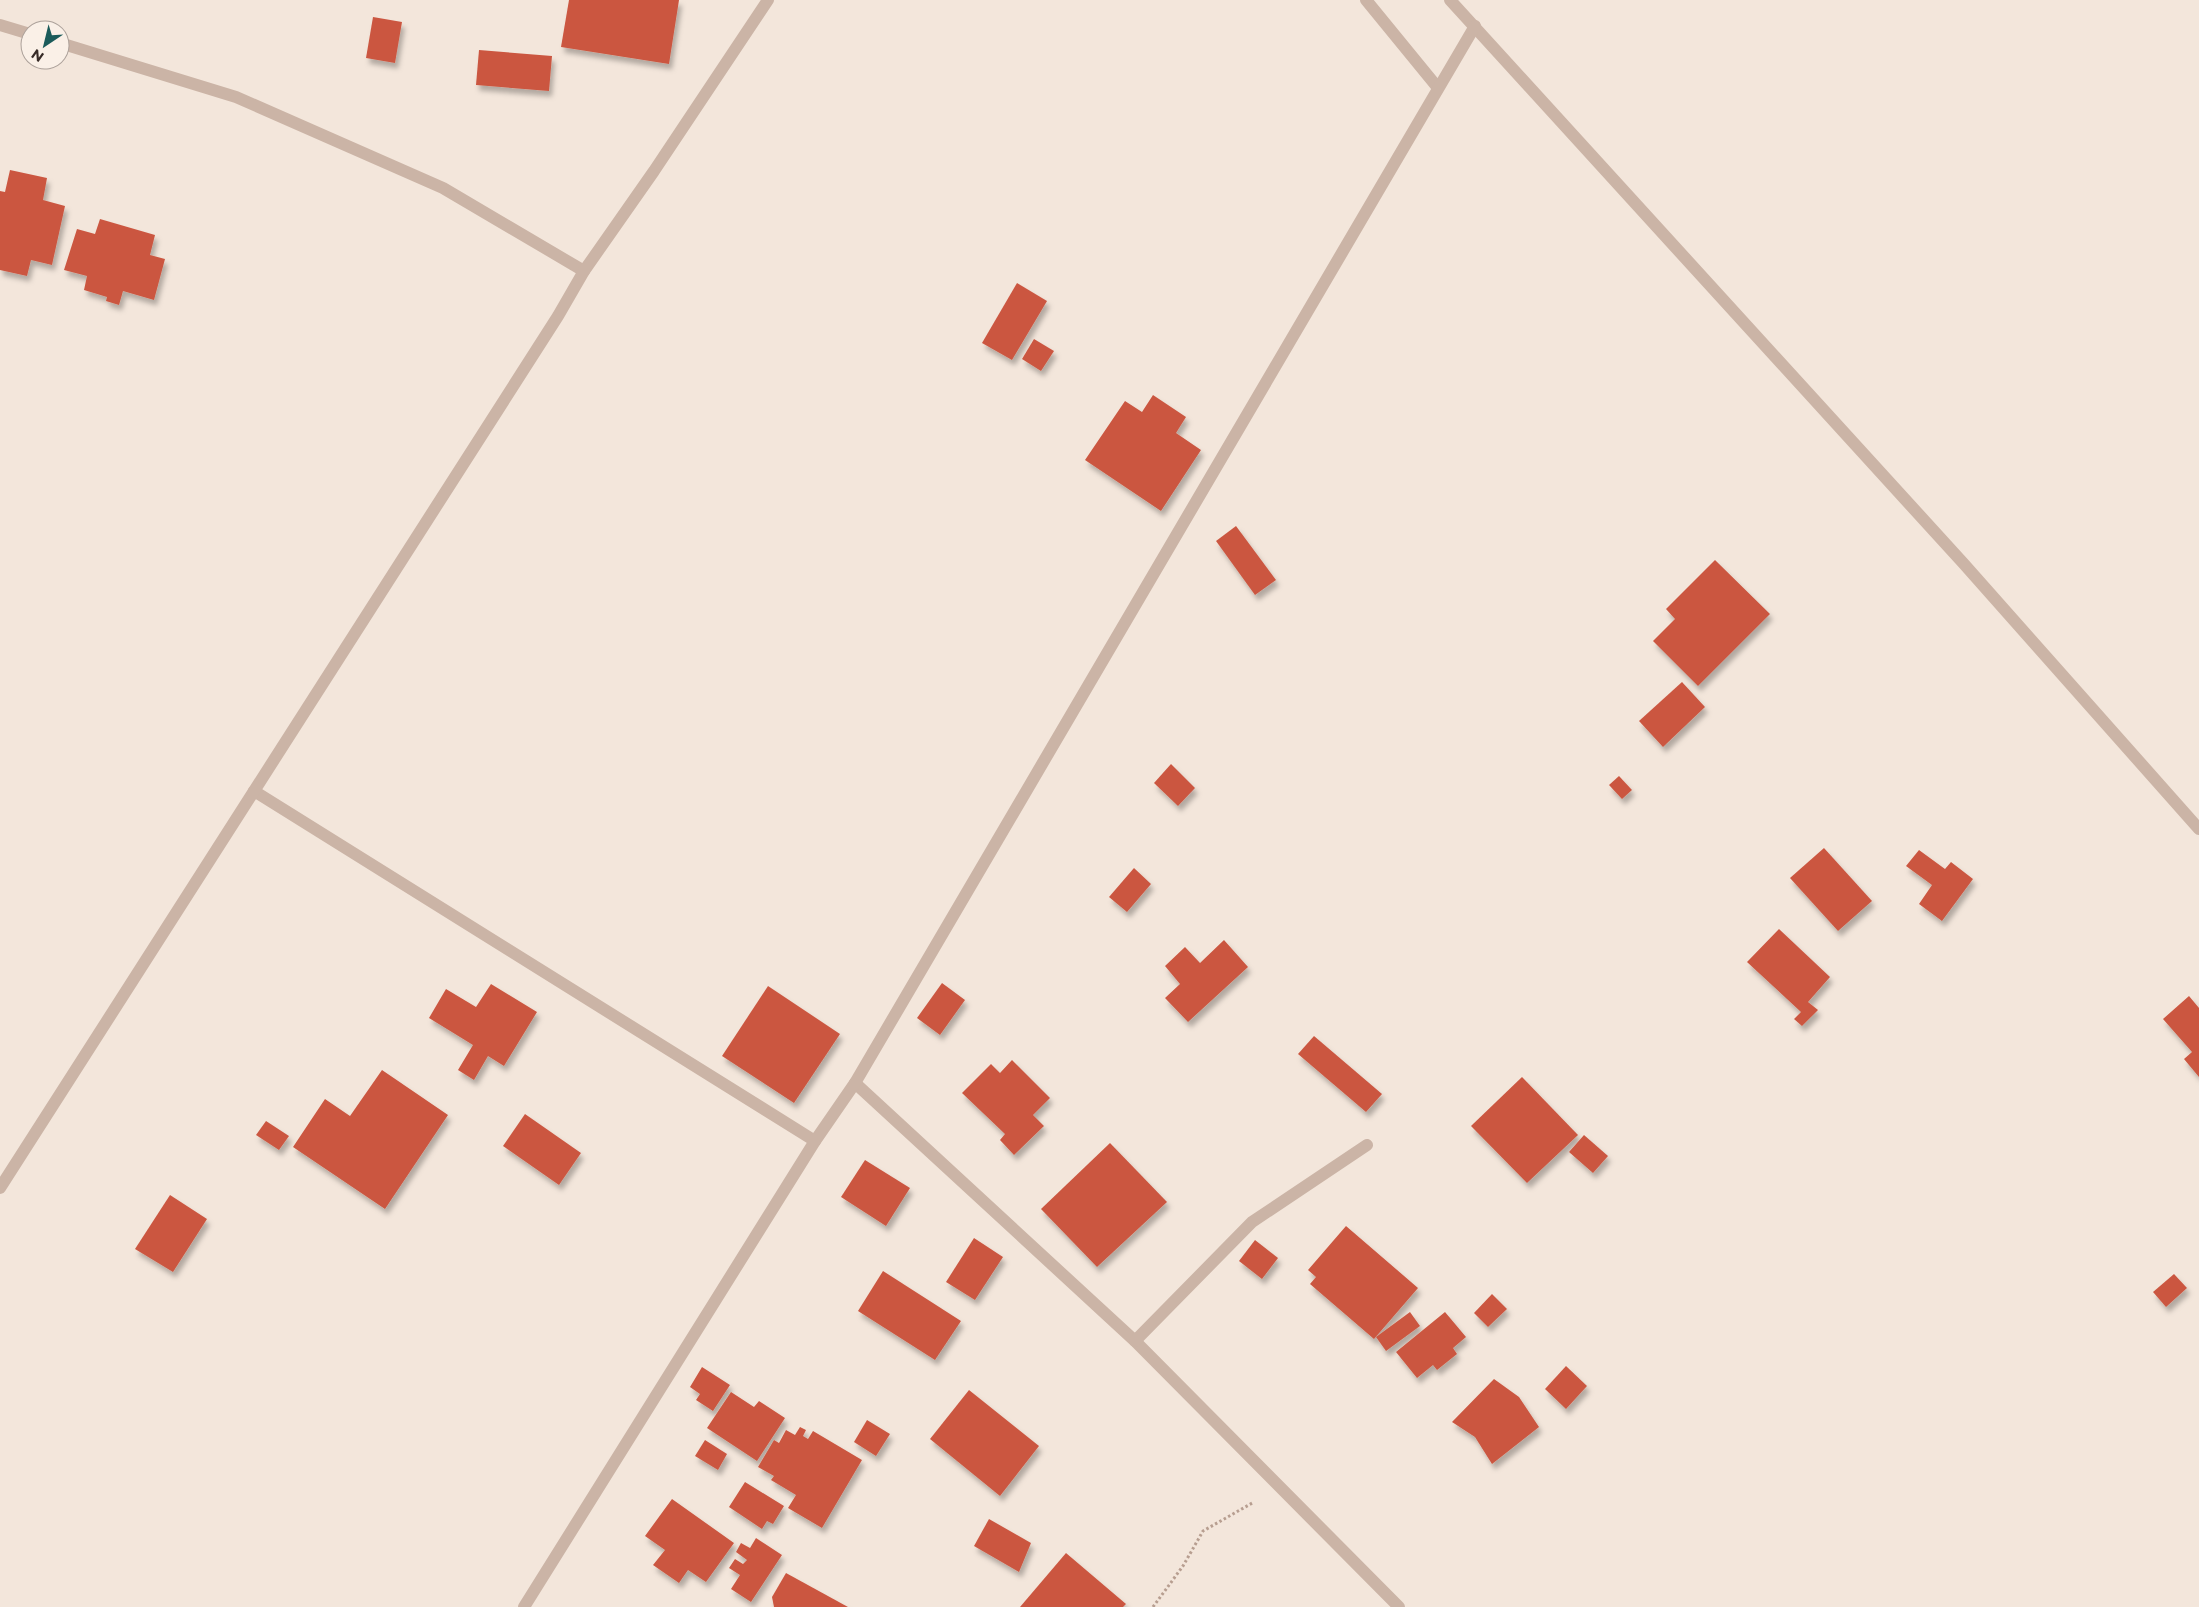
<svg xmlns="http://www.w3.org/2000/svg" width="2199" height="1607" font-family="Montserrat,sans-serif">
<defs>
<filter id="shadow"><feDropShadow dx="3" dy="5.5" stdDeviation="2.5" flood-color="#0004"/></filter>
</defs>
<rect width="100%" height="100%" fill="#f3e6db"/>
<g fill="#cb5741" filter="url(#shadow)">
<polygon points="569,0 679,0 669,64 561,47"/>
<polygon points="373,17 402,22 395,63 366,58"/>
<polygon points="479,50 552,56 549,91 476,85"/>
<polygon points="10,170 47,178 43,200 65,206 52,265 31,260 27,276 0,270 0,191 5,192"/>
<polygon points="100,219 155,235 150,255 165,259 154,300 123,291 119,305 106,301 107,297 84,290 87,276 64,270 77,229 95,234"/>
<polygon points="1017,283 1047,301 1012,360 982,343"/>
<polygon points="1034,339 1054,351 1041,371 1022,359"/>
<polygon points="1153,395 1186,417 1176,433 1201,450 1161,511 1085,460 1125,401 1142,412"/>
<polygon points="1236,526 1276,580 1255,595 1216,541"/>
<polygon points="1715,560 1770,614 1698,686 1653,641 1675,619 1666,609"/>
<polygon points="1682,682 1705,707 1663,747 1639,721"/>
<polygon points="1171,764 1195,788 1178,806 1154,783"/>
<polygon points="1619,776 1632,790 1622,799 1609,785"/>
<polygon points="1824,848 1872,901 1838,931 1790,878"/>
<polygon points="1919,850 1945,869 1951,862 1973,879 1942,921 1919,904 1932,885 1906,866"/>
<polygon points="1134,868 1151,884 1127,912 1109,897"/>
<polygon points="1779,929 1830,977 1808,1002 1818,1010 1802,1026 1794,1019 1801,1012 1747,962"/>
<polygon points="1224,940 1248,967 1188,1022 1165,998 1180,984 1165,966 1185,947 1200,963"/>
<polygon points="942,983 965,1000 940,1035 917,1018"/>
<polygon points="491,984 537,1012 504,1066 488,1056 474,1080 458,1070 473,1045 429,1018 446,989 476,1007"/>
<polygon points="768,986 840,1034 794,1103 722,1056"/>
<polygon points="2189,996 2199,1008 2199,1077 2184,1059 2192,1052 2163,1019"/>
<polygon points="1314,1036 1382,1094 1366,1112 1298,1054"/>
<polygon points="1012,1060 1050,1098 1033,1115 1044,1126 1014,1155 1000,1140 1005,1134 962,1093 991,1064 1000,1073"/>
<polygon points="382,1070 448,1115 385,1209 293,1147 325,1099 350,1116"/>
<polygon points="1522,1077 1578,1135 1527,1183 1471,1126"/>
<polygon points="525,1114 581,1153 559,1185 503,1146"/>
<polygon points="266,1121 289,1136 279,1150 256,1135"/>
<polygon points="1584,1135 1608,1156 1593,1173 1569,1152"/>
<polygon points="1110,1143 1167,1202 1097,1267 1041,1209"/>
<polygon points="865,1160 910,1188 886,1226 841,1197"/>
<polygon points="170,1195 207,1219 173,1272 135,1249"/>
<polygon points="1346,1226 1418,1288 1374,1339 1310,1284 1316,1277 1308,1270"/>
<polygon points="974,1238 1003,1257 975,1300 946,1282"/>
<polygon points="1255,1240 1278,1258 1262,1279 1239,1261"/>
<polygon points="883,1271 961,1321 935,1360 858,1311"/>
<polygon points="2174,1274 2187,1288 2166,1307 2153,1292"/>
<polygon points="1492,1294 1507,1309 1488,1327 1474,1313"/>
<polygon points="1410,1312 1420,1326 1386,1351 1376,1337"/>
<polygon points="1445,1312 1466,1337 1453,1348 1457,1354 1437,1370 1433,1365 1417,1378 1396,1352"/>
<polygon points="1566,1366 1587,1386 1566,1409 1545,1389"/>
<polygon points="702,1367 730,1385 713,1411 696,1400 700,1394 690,1387"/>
<polygon points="1494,1379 1519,1397 1539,1427 1492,1464 1475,1437 1452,1422"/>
<polygon points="969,1390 1039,1446 1000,1496 930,1439"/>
<polygon points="731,1392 754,1407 759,1401 785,1418 757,1461 707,1428"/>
<polygon points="867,1420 890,1434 876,1456 854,1442"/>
<polygon points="800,1427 806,1430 803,1436 808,1439 813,1431 862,1460 822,1528 788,1508 796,1495 771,1480 774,1476 758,1467 774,1440 779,1443 786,1430 795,1435"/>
<polygon points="705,1440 727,1454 718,1470 695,1456"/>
<polygon points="745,1482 784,1506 773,1524 767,1521 762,1529 729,1507"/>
<polygon points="672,1499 734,1543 706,1582 688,1570 679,1583 653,1565 665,1550 645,1536"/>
<polygon points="989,1519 1031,1543 1019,1572 974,1546"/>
<polygon points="756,1538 782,1555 751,1602 731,1589 740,1575 729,1568 735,1559 743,1564 747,1560 736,1552 741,1543 750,1548"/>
<polygon points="1066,1553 1126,1604 1123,1607 1020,1607"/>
<polygon points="786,1573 848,1607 774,1607 772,1597"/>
</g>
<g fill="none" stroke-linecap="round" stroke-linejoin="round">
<polyline stroke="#b79e90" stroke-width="3" stroke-dasharray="2.5 2.5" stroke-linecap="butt" points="1153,1607 1183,1566 1203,1531 1254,1502"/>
<g stroke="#cbb4a6" stroke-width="12">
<polyline points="1366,0 1438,88"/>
<polyline points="1450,0 1964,564 2199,829"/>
<polyline points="0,25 30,34"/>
<polyline points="60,43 236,97 443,188 584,271"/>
<polyline points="254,791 815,1141"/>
<polyline points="855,1083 1135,1341 1399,1607"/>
<polyline points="0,1188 558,316 584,271 654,171 768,0"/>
<polyline points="1135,1341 1252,1222 1367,1145"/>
<polyline points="524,1607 815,1141 855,1083 1475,26"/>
</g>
</g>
<g transform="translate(45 45) rotate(215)"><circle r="24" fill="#faf0e7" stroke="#aca19a"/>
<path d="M0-4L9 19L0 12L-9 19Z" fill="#1b5b5a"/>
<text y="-8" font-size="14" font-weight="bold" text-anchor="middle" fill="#372b27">N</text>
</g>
</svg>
